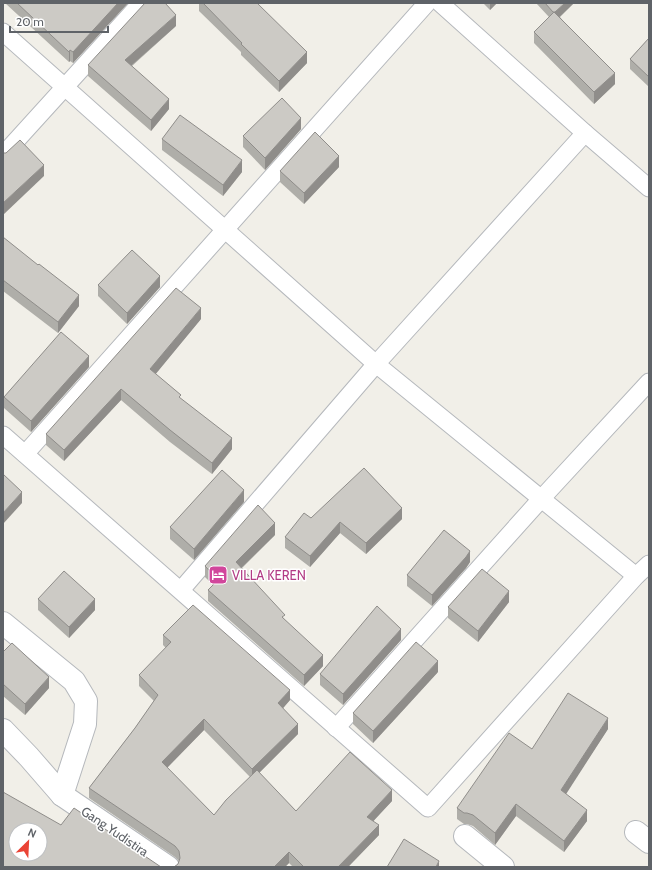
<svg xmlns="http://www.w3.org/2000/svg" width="652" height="870" font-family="Cabin,sans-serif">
<rect width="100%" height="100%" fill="#f1efe8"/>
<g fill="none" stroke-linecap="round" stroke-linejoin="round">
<g stroke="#b5b8bc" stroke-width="19">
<g id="service">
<polyline points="440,3 585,133 649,188"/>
<polyline points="3,32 376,364 636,576"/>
<polyline points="3,155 141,3"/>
<polyline points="3,435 428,808 636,576 649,564"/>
<polyline points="25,454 427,3"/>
<polyline points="181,590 376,364 585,133"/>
<polyline points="336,728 541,499 649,382"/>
</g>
</g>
<g stroke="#b5b8bc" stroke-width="24">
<g id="minor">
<polyline points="3,623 74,681 86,701 85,724 62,795"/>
<polyline points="3,730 29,757 62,795 168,867"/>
<polyline points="636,832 649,842"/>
<polyline points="465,836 503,867"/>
</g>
</g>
<use href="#service" stroke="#fff" stroke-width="17"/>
<use href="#minor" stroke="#fff" stroke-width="22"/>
</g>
<g fill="#afaea9" fill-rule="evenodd">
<polygon points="5,3 128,3 73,63 70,61 69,62"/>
<polygon points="199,3 203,3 307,63 279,92 241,55 241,52 199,11"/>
<polygon points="483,3 497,3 490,10"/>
<polygon points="536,3 574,3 560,17 615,84 594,104 534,43 534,32 549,17"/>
<polygon points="176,26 132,66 169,109 151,131 88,76 88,65"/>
<polygon points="649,38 649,87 630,69 630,59"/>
<polygon points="301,129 265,170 243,147 243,136"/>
<polygon points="162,139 242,172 223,196 162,150"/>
<polygon points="339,167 304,204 280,182 280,171"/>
<polygon points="3,237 79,306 58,333 3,291"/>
<polygon points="98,285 160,287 127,324 98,296"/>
<polygon points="201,319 155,374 232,449 212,474 170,442 121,400 64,461 46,445 46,434"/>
<polygon points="89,367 31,432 4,408 4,397"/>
<polygon points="244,502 194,560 170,539 170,527"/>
<polygon points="311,518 402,519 366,554 340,533 310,567 285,548 285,537"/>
<polygon points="275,535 242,568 323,666 304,686 208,601 208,590 213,585 205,577 205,566"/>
<polygon points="470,562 466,568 432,606 407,586 407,575"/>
<polygon points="38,599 95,610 69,638 38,610"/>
<polygon points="509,602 478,642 448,618 448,607"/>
<path d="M163 635 290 700 283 708 298 734 259 773 296 811 392 801 373 821 379 835 348 867H293L289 863 285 867H174L178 864 179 861 175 857 89 798V788L135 728 154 701 139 686V675L166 648 163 645ZM204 730 250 777 214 815 167 768Z"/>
<polygon points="401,640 343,705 320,685 320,674"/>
<polygon points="3,652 49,688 25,715 3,696"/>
<polygon points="438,672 373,743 353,724 353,713"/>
<polygon points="608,729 565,794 587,821 564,852 516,816 495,845 473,826 467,824 464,824 457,819 457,808 532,749"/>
</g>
<g fill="#8f8d8a">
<polygon points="118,3 128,3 73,63 73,52"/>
<polygon points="490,3 497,3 490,10"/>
<polygon points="565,3 574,3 554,22 554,13"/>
<polygon points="176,15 176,26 125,71 125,60"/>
<polygon points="70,50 70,61 69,62 69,52"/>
<polygon points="307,52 307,63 279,92 279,81"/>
<polygon points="615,73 615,84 594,104 594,92"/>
<polygon points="169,99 169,109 151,131 151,120"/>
<polygon points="301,118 301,129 265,170 265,158"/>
<polygon points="339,156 339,167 304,204 304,193"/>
<polygon points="242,160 242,172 223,196 223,185"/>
<polygon points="44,165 44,176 3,215 3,203"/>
<polygon points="160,276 160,287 127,324 127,313"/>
<polygon points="79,295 79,306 58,333 58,322"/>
<polygon points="201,308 201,319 150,381 150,369"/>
<polygon points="89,356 89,367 31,432 31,421"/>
<polygon points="121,389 121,400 64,461 64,450"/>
<polygon points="232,438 232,449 212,474 212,463"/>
<polygon points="244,490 244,502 194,560 194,549"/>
<polygon points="22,492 22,503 3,524 3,513"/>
<polygon points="402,508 402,519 366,554 366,543"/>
<polygon points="340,522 340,533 310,567 310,556"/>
<polygon points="275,523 275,535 236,573 236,562"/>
<polygon points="470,551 470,562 466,568 432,606 432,595"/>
<polygon points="509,591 509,602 478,642 478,631"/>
<polygon points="95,599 95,610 69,638 69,627"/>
<polygon points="401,629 401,640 343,705 343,694"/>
<polygon points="323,655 323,666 304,686 304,675"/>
<polygon points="438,661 438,672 373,743 373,731"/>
<polygon points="49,677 49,688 25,715 25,704"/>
<polygon points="290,690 290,700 278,714 278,703"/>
<polygon points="608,718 608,729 561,802 561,790"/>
<polygon points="204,719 204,730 162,773 162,762"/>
<polygon points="298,724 298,734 252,780 252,769"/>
<polygon points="392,790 392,801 367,828 367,817"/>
<polygon points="516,804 516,816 495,845 495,833"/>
<polygon points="587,810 587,821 564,852 564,841"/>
<polygon points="379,825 379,835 348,867 338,867"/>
<polygon points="289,852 289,863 285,867 274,867"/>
<polygon points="439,861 439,867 436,867"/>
</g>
<g fill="#cccac5" stroke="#8f8d8a" fill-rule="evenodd">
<polygon points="17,3 118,3 73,52 70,50 69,52"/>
<polygon points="145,3 165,3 176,15 125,60 169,99 151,120 88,65"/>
<polygon points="203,3 257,3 307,52 279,81 241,44 242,43"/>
<polygon points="545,3 565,3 555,12 553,12"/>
<polygon points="554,12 615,73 594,92 534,32"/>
<polygon points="649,38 649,77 630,59"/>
<polygon points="282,98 301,118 265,158 243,136"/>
<polygon points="180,115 242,160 223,185 162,139"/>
<polygon points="315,132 339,156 304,193 280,171"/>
<polygon points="20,140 44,165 3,203 3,153 6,153"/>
<polygon points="3,237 38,265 39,264 79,295 58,322 3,280"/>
<polygon points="132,250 160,276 127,313 98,285"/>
<polygon points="176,288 201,308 150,369 181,395 179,397 232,438 212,463 170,430 121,389 64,450 46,434"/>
<polygon points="61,332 89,356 31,421 4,397"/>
<polygon points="364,468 402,508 366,543 340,522 310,556 285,537 304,513 311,518"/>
<polygon points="222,470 244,490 194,549 170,527"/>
<polygon points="3,474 22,492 3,513"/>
<polygon points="258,505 275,523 236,562 285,615 282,617 323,655 304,675 208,590 218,580 205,566"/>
<polygon points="444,530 470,551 466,557 432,595 407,575"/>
<polygon points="482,569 509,591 478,631 448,607"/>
<polygon points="64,571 95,599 69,627 38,599"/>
<polygon points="193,605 290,690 278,703 298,724 252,769 204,719 162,762 214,815 226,800 257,770 296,811 350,752 392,790 367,817 379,825 338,867 304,867 289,852 274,867 174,867 178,864 180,858 179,851 175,846 89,788 135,728 158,695 139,675 171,642 163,635"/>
<polygon points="377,606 401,629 343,694 320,674"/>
<polygon points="416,642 438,661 373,731 353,713"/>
<polygon points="12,643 49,677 25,704 3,684 3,652"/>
<polygon points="568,693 608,718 561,790 587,810 564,841 516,804 495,833 473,815 467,813 464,813 457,808 509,733 532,749"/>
<path d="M3 792 61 825 74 808 161 867H3ZM16 830H40V854H16Z"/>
<polygon points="404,839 439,861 436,867 387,867"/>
</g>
<defs>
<g id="hotel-square" transform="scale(1)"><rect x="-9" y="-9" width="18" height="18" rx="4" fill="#d1479c" stroke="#fff"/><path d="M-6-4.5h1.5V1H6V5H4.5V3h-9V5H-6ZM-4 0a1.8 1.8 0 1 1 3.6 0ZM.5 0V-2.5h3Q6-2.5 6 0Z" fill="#fff"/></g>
</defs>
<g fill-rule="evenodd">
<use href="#hotel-square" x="218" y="575"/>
</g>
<g text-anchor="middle" stroke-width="3" stroke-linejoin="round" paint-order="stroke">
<g font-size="13" fill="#b23c85" stroke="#fff" text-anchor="start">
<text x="232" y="580">VILLA KEREN</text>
</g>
<g font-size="13" fill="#5f6368" stroke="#fff">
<text transform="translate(115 831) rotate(34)" y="5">Gang Yudistira</text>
</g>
</g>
<rect width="652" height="870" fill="none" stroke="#5f6368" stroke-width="8"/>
<g transform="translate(28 842) rotate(24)"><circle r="19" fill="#ffffff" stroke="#bfc1c3"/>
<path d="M0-3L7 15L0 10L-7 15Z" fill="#ea4335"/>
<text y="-6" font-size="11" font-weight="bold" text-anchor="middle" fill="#5f6368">N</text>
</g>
<path d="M10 26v6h98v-6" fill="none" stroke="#5f6368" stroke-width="2"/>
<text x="16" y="26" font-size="12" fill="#5f6368" stroke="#ffffff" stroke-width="3" paint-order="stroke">20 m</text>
</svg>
